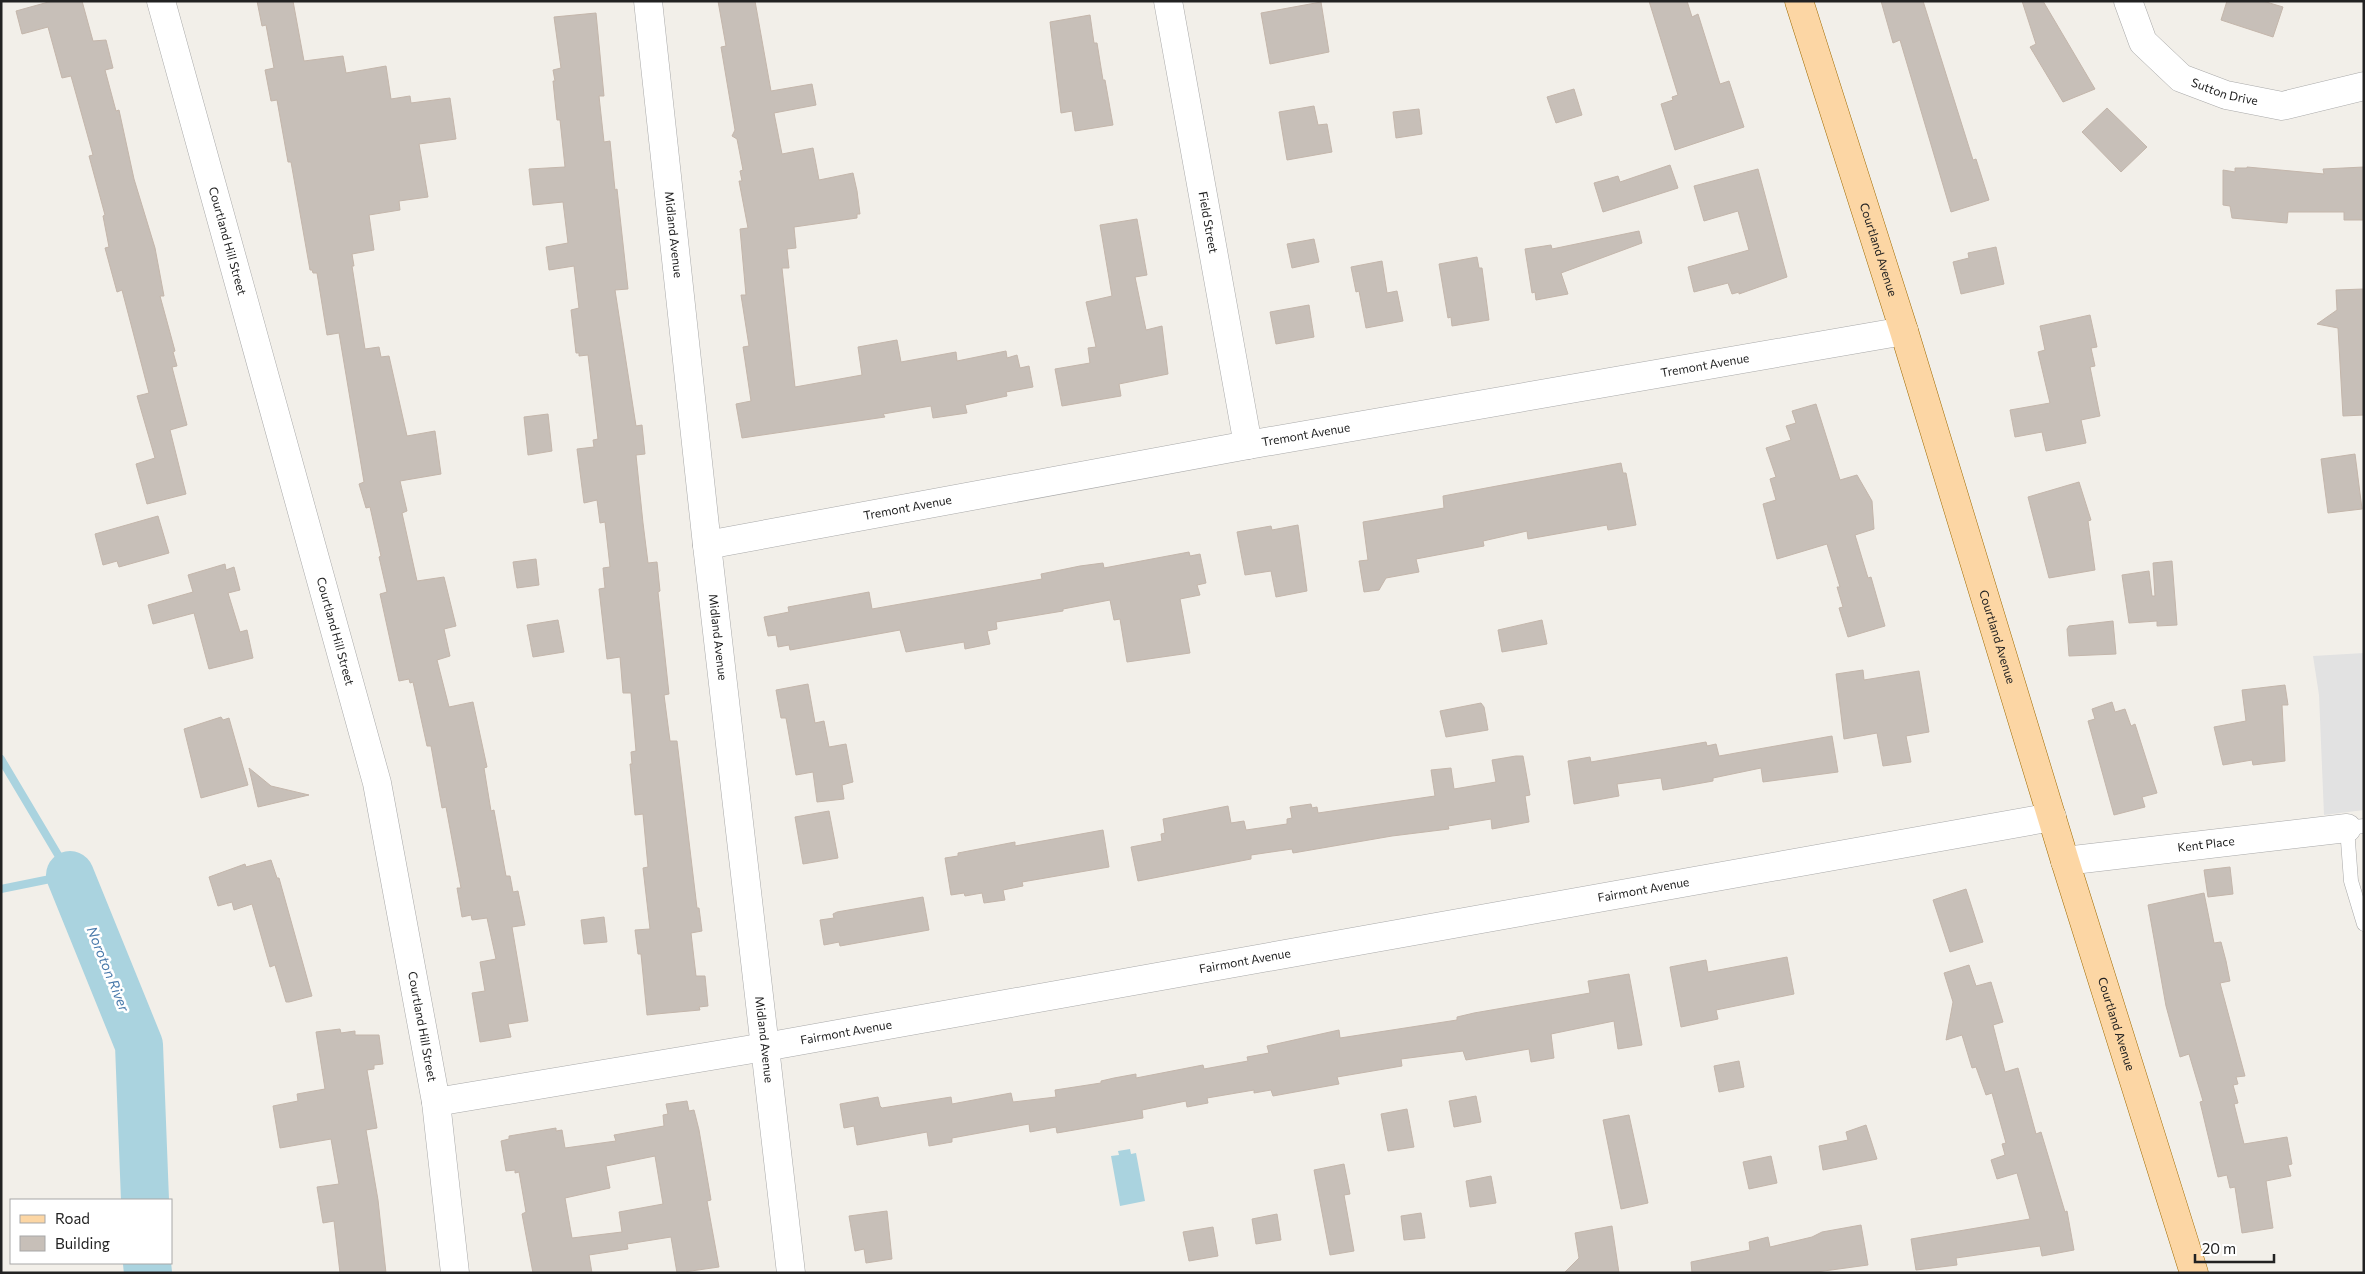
<svg xmlns="http://www.w3.org/2000/svg" width="2365" height="1274" font-family="Commissioner,sans-serif">
<rect width="100%" height="100%" fill="#f2efe9"/>
<polygon fill="#e2e2e2" points="2364,653 2364,810 2324,815 2319,695 2313,656"/>
<polygon fill="#aad3df" points="1130,1149 1131,1154 1136,1153 1145,1201 1120,1206 1111,1156 1119,1155 1118,1151"/>
<g fill="none" stroke-linecap="round" stroke-linejoin="round">
<polyline stroke="#aad3df" stroke-width="8" points="1,759 70,875 1,889"/>
<g stroke="#aad3df" stroke-width="48">
<polyline points="70,875 139,1045 145,1200"/>
<polyline points="147,1263 148,1273"/>
</g>
</g>
<g fill="#c7bfb8" stroke="#c4b6ab" fill-rule="evenodd">
<polygon points="52,1 82,1 93,41 106,40 113,68 105,70 116,111 119,110 134,179 155,248 164,296 160,296 175,351 173,352 177,366 172,367 187,425 170,430 186,494 147,504 136,464 155,458 137,396 149,393 122,290 117,292 105,248 109,247 103,216 105,215 89,156 93,155 71,76 62,78 48,27 22,34 16,11"/>
<polygon points="257,1 293,1 304,61 343,56 346,73 386,66 391,99 410,96 411,103 450,98 456,139 419,144 428,197 399,201 400,210 369,215 374,250 352,254 354,266 352,266 365,349 379,347 381,357 389,356 407,436 435,431 441,474 400,481 407,511 402,513 417,581 444,577 456,626 444,629 450,656 437,660 449,707 473,702 487,767 484,768 491,811 494,810 506,876 510,876 513,892 518,891 525,925 512,927 528,1021 508,1024 511,1037 480,1042 472,993 485,991 480,962 496,959 487,918 472,920 471,915 462,917 457,888 461,888 446,807 442,808 431,746 427,746 413,682 410,683 409,679 399,681 380,594 387,592 379,557 381,556 370,507 366,508 359,484 364,482 339,333 327,335 317,273 313,273 312,270 310,270 291,162 288,162 277,100 271,101 265,70 274,68 266,25 262,26"/>
<polygon points="718,1 755,1 771,91 812,84 816,105 774,113 782,154 813,148 819,180 853,173 857,191 860,214 857,214 857,218 794,227 796,248 787,249 789,268 782,268 795,387 862,375 858,347 897,340 901,362 956,352 957,361 1006,351 1007,358 1017,355 1020,368 1029,366 1033,387 1006,392 1007,396 965,405 967,413 933,418 931,406 883,414 885,417 742,438 736,404 751,401 743,347 749,346 741,295 746,295 740,229 748,228 739,181 742,181 740,171 743,170 737,139 732,136 735,130 721,47 726,46"/>
<polygon points="1649,1 1687,1 1692,17 1698,14 1720,84 1729,81 1744,127 1675,150 1661,104 1673,100 1672,97 1678,95"/>
<polygon points="1881,1 1923,1 1973,160 1976,159 1989,200 1951,212 1900,40 1893,43"/>
<polygon points="2022,1 2043,1 2095,89 2063,102 2030,47 2036,44"/>
<polygon points="2227,1 2263,1 2283,7 2273,37 2221,20"/>
<polygon points="1321,2 1329,52 1270,64 1261,13"/>
<polygon points="596,13 604,96 599,96 604,142 610,141 615,190 617,189 628,289 615,290 636,426 642,425 645,454 636,455 643,523 648,563 657,562 660,591 658,592 669,694 664,695 670,741 677,741 697,908 699,908 702,931 691,933 696,976 705,976 708,1006 699,1007 700,1010 656,1014 647,1015 641,954 638,954 635,930 650,929 643,868 648,867 643,814 635,815 630,764 632,764 631,752 636,751 631,693 623,693 620,657 607,659 599,589 605,588 603,568 610,567 605,522 600,523 597,500 584,503 577,449 594,447 593,440 598,439 588,355 579,356 579,353 576,353 571,310 579,308 574,266 549,270 546,247 568,243 563,202 533,205 529,169 565,167 560,120 557,120 553,81 555,81 553,70 561,68 554,17"/>
<polygon points="1090,15 1094,43 1097,43 1103,80 1105,80 1113,125 1075,131 1072,111 1061,113 1050,22"/>
<polygon points="1574,89 1582,115 1556,123 1547,97"/>
<polygon points="1314,106 1318,125 1327,124 1332,152 1287,160 1279,112"/>
<polygon points="2107,108 2147,147 2121,172 2082,132"/>
<polygon points="1419,109 1422,134 1396,138 1393,112"/>
<polygon points="1670,165 1678,188 1603,212 1594,183 1618,176 1620,182"/>
<polygon points="2247,167 2324,174 2323,169 2364,167 2364,220 2344,220 2344,212 2288,212 2287,223 2232,218 2230,206 2223,205 2223,170 2235,172 2235,168 2247,168"/>
<polygon points="1758,169 1787,277 1739,294 1739,292 1732,294 1728,283 1694,292 1688,267 1749,250 1738,211 1704,221 1694,186"/>
<polygon points="1137,219 1147,275 1135,277 1146,330 1162,326 1168,374 1119,384 1121,396 1062,406 1055,369 1090,363 1088,348 1096,347 1086,302 1112,296 1100,225"/>
<polygon points="1639,231 1642,243 1561,273 1568,294 1536,300 1535,292 1532,293 1525,249 1551,245 1552,249"/>
<polygon points="1314,239 1319,262 1292,268 1287,244"/>
<polygon points="1996,247 2004,284 1961,294 1953,262 1969,258 1968,253"/>
<polygon points="1477,257 1479,268 1482,268 1489,320 1452,326 1451,317 1448,318 1439,264"/>
<polygon points="1382,261 1387,293 1397,291 1403,321 1366,328 1359,291 1356,292 1351,267"/>
<polygon points="2364,289 2364,415 2343,416 2338,328 2317,324 2337,310 2336,290"/>
<polygon points="1309,305 1314,337 1276,344 1270,312"/>
<polygon points="2090,315 2097,347 2091,348 2095,366 2090,367 2100,416 2081,420 2086,443 2046,451 2042,432 2015,437 2010,410 2050,403 2038,352 2045,350 2040,326"/>
<polygon points="1816,404 1840,480 1857,475 1872,501 1874,529 1855,535 1868,578 1871,577 1885,626 1848,637 1839,608 1843,607 1837,587 1840,587 1827,544 1777,559 1763,504 1776,500 1770,479 1776,477 1766,448 1791,440 1786,426 1796,423 1792,411"/>
<polygon points="548,414 552,451 528,455 524,417"/>
<polygon points="2355,454 2362,509 2328,513 2321,459"/>
<polygon points="1621,463 1623,473 1626,473 1636,525 1608,530 1607,525 1528,539 1527,531 1483,541 1484,546 1416,559 1419,572 1386,578 1379,590 1364,592 1359,561 1368,560 1363,522 1444,508 1443,496"/>
<polygon points="2079,482 2091,520 2088,521 2095,570 2049,578 2028,497"/>
<polygon points="158,516 169,553 119,567 117,561 103,565 95,534"/>
<polygon points="1298,525 1307,591 1276,597 1271,571 1245,575 1237,532 1271,526 1272,530"/>
<polygon points="1189,552 1190,556 1200,554 1206,583 1197,585 1200,595 1180,599 1190,653 1127,662 1120,619 1114,620 1110,600 1063,609 1063,611 996,622 997,629 987,631 990,644 965,649 964,642 906,652 900,630 790,650 789,645 778,647 776,635 768,636 764,617 789,612 788,607 869,592 872,609 1042,579 1041,574 1080,566 1103,563 1104,568"/>
<polygon points="536,559 539,585 517,588 513,562"/>
<polygon points="2172,561 2177,625 2157,626 2157,621 2129,623 2122,575 2149,571 2152,596 2155,596 2153,563"/>
<polygon points="225,564 226,570 234,567 240,590 228,593 240,632 247,630 253,658 209,669 194,613 153,624 148,605 193,592 188,575"/>
<polygon points="558,620 564,652 533,657 527,625"/>
<polygon points="1542,620 1547,644 1502,652 1498,630"/>
<polygon points="2113,621 2116,654 2069,656 2067,629 2069,626"/>
<polygon points="1863,670 1864,680 1919,671 1929,732 1906,736 1911,762 1883,766 1877,733 1844,739 1836,674"/>
<polygon points="808,684 815,723 824,721 829,747 846,744 853,782 842,785 844,799 817,802 813,772 796,775 786,718 781,718 776,690"/>
<polygon points="2285,685 2288,705 2282,705 2285,761 2253,765 2252,760 2223,765 2214,727 2246,721 2242,690"/>
<polygon points="2112,702 2115,712 2125,709 2131,726 2135,724 2157,793 2142,797 2145,807 2114,815 2088,721 2095,719 2092,709"/>
<polygon points="1481,703 1484,707 1488,730 1446,737 1440,711"/>
<polygon points="221,717 223,720 229,718 248,785 201,798 184,729"/>
<polygon points="1832,736 1838,772 1763,782 1761,768 1713,778 1713,781 1663,790 1661,778 1617,784 1619,796 1574,804 1568,761 1590,757 1591,762 1706,742 1707,746 1716,744 1719,756"/>
<polygon points="1516,756 1523,756 1530,795 1525,796 1529,822 1492,829 1491,819 1448,826 1449,829 1392,836 1293,853 1292,849 1251,855 1251,859 1138,881 1131,847 1162,841 1161,834 1165,833 1163,819 1228,806 1231,823 1244,821 1246,830 1287,824 1287,819 1292,818 1290,807 1311,804 1312,808 1317,807 1318,813 1435,796 1431,770 1451,768 1454,789 1496,782 1492,760"/>
<polygon points="249,768 271,786 309,795 258,807"/>
<polygon points="829,811 838,858 803,864 795,817"/>
<polygon points="1103,830 1109,867 1022,882 1023,886 1003,890 1005,900 984,903 982,893 965,896 964,893 951,895 945,858 958,856 958,853 1015,842 1015,846"/>
<polygon points="271,860 277,878 279,878 312,996 289,1002 286,1002 275,965 270,967 252,904 234,910 232,902 218,906 209,877 245,864 246,867"/>
<polygon points="2230,867 2233,894 2208,897 2204,870"/>
<polygon points="1966,889 1983,942 1950,952 1933,900"/>
<polygon points="2204,893 2214,943 2221,942 2226,961 2230,981 2220,983 2245,1076 2236,1077 2238,1084 2233,1085 2238,1103 2234,1104 2244,1144 2287,1137 2292,1164 2288,1165 2291,1176 2266,1181 2273,1228 2242,1233 2235,1187 2230,1188 2227,1175 2218,1177 2200,1102 2203,1101 2189,1054 2180,1057 2166,1006 2148,905"/>
<polygon points="923,897 929,930 840,946 839,942 824,945 820,920 834,918 833,914 837,912"/>
<polygon points="604,917 607,942 584,944 581,920"/>
<polygon points="1787,957 1794,994 1716,1010 1718,1019 1681,1027 1670,967 1706,960 1708,972"/>
<polygon points="1969,965 1976,986 1991,982 2003,1022 1993,1025 2005,1072 2018,1068 2036,1134 2041,1132 2065,1212 2067,1211 2074,1250 2042,1256 2040,1246 1956,1258 1957,1265 1916,1270 1911,1239 2030,1219 2017,1173 1997,1179 1991,1160 2005,1155 2002,1144 2006,1143 1992,1093 1986,1095 1976,1067 1972,1068 1962,1035 1946,1040 1953,1002 1944,973"/>
<polygon points="1629,974 1642,1045 1618,1049 1614,1021 1551,1034 1554,1058 1531,1062 1529,1049 1466,1060 1463,1051 1401,1059 1402,1066 1337,1077 1339,1084 1273,1096 1271,1090 1254,1093 1254,1090 1207,1098 1208,1103 1187,1107 1186,1101 1142,1110 1143,1118 1057,1133 1056,1127 1030,1132 1029,1124 952,1138 952,1142 929,1146 927,1132 857,1145 854,1126 844,1128 840,1104 878,1097 880,1106 882,1108 951,1097 952,1104 1011,1093 1013,1102 1056,1097 1055,1090 1101,1083 1101,1081 1114,1078 1136,1074 1136,1078 1203,1065 1204,1069 1248,1061 1247,1057 1269,1053 1267,1046 1339,1030 1340,1038 1457,1020 1457,1017 1474,1013 1590,993 1588,981"/>
<polygon points="340,1029 341,1033 355,1031 355,1035 379,1035 383,1064 374,1065 374,1069 367,1070 377,1128 366,1130 378,1200 386,1273 340,1273 334,1221 323,1223 317,1187 339,1184 331,1139 280,1148 273,1106 298,1101 297,1094 325,1089 316,1032"/>
<polygon points="1739,1061 1744,1087 1719,1092 1714,1066"/>
<polygon points="1476,1096 1481,1122 1454,1127 1449,1101"/>
<path d="M687 1101 689 1111 694 1110 699 1130 711 1200 707 1201 719 1267 677 1273 671 1237 627 1244 628 1249 589 1255 592 1273H533L522 1214 526 1212 519 1172 515 1173V1170L506 1171 501 1141 509 1139V1136L556 1128V1131L562 1130 565 1148 616 1141 614 1135 664 1126 663 1115 668 1114 666 1104ZM655 1156 663 1204 619 1212 622 1232 572 1238 565 1198 610 1188 606 1166Z"/>
<polygon points="1407,1109 1414,1147 1388,1151 1381,1114"/>
<polygon points="1629,1115 1648,1203 1621,1209 1603,1120"/>
<polygon points="1866,1125 1877,1159 1823,1170 1819,1146 1848,1140 1846,1132"/>
<polygon points="1771,1156 1777,1183 1749,1189 1743,1162"/>
<polygon points="1344,1164 1350,1194 1344,1195 1354,1251 1330,1255 1314,1170"/>
<polygon points="1491,1176 1496,1203 1470,1207 1466,1181"/>
<polygon points="887,1211 892,1259 866,1263 864,1249 855,1251 849,1216"/>
<polygon points="1421,1213 1425,1238 1404,1240 1401,1216"/>
<polygon points="1277,1214 1281,1240 1256,1244 1252,1219"/>
<polygon points="1861,1225 1868,1265 1809,1273 1692,1273 1691,1262 1750,1250 1749,1242 1768,1237 1770,1247 1812,1237 1822,1232"/>
<polygon points="1612,1226 1619,1273 1564,1273 1579,1258 1575,1233"/>
<polygon points="1213,1227 1218,1256 1189,1261 1183,1232"/>
</g>
<g fill="none" stroke-linecap="round" stroke-linejoin="round">
<g stroke="#a9a9a9" stroke-width="15">
<polyline id="lane" points="2364,826 2347,828 2351,881 2364,924"/>
</g>
<g stroke="#a9a9a9" stroke-width="29">
<g id="street">
<path id="s1" d="M161 1 377 783 436 1102 455 1273"/>
<path id="s2" d="M648 1 707 545 791 1273"/>
<path id="s3" d="M1168 1 1248 445"/>
<path id="s4" d="M2128 1 2143 42 2181 78 2226 95 2282 106 2364 86"/>
<path id="s5" d="M707 545 1248 445 1904 331"/>
<path id="s6" d="M2065 861 2347 828"/>
<path id="s7" d="M436 1102 765 1047 2052 817"/>
</g>
</g>
<g stroke="#a06b00" stroke-width="29">
<g id="primary">
<path id="s8" d="M1799 1 1904 331 2065 861 2194 1273"/>
</g>
</g>
<use href="#lane" stroke="#fff" stroke-width="14"/>
<use href="#street" stroke="#fff" stroke-width="28"/>
<use href="#primary" stroke="#fcd6a4" stroke-width="28"/>
</g>
<g text-anchor="middle" stroke-width="5" stroke-linejoin="round" paint-order="stroke">
<g font-size="12" fill="#222" stroke="#fff">
<text dy="4" stroke="none"><textPath href="#s4" startOffset="142">Sutton Drive</textPath></text>
<text dy="4" stroke="none"><textPath href="#s3" startOffset="225">Field Street</textPath></text>
<text dy="4" stroke="none"><textPath href="#s2" startOffset="235">Midland Avenue</textPath></text>
<text dy="4" stroke="none"><textPath href="#s1" startOffset="249">Courtland Hill Street</textPath></text>
<text dy="4" stroke="none"><textPath href="#s8" startOffset="261">Courtland Avenue</textPath></text>
<text dy="4" stroke="none"><textPath href="#s5" startOffset="1014">Tremont Avenue</textPath></text>
<text dy="4" stroke="none"><textPath href="#s5" startOffset="609">Tremont Avenue</textPath></text>
<text dy="4" stroke="none"><textPath href="#s5" startOffset="204">Tremont Avenue</textPath></text>
<text dy="4" stroke="none"><textPath href="#s1" startOffset="654">Courtland Hill Street</textPath></text>
<text dy="4" stroke="none"><textPath href="#s2" startOffset="640">Midland Avenue</textPath></text>
<text dy="4" stroke="none"><textPath href="#s8" startOffset="666">Courtland Avenue</textPath></text>
<text dy="4" stroke="none"><textPath href="#s6" startOffset="142">Kent Place</textPath></text>
<text dy="4" stroke="none"><textPath href="#s7" startOffset="1226">Fairmont Avenue</textPath></text>
<text dy="4" stroke="none"><textPath href="#s7" startOffset="821">Fairmont Avenue</textPath></text>
<text dy="4" stroke="none"><textPath href="#s8" startOffset="1071">Courtland Avenue</textPath></text>
<text dy="4" stroke="none"><textPath href="#s1" startOffset="1059">Courtland Hill Street</textPath></text>
<text dy="4" stroke="none"><textPath href="#s7" startOffset="416">Fairmont Avenue</textPath></text>
<text dy="4" stroke="none"><textPath href="#s2" startOffset="1045">Midland Avenue</textPath></text>
</g>
<g font-size="14" font-style="italic" fill="#4a7aab" stroke="#fff">
<text transform="translate(108 969) rotate(68)" y="5">Noroton River</text>
</g>
</g>
<rect width="2365" height="1274" fill="none" stroke="#222222" stroke-width="5"/>
<rect x="10" y="1199" width="162" height="65" fill="#ffffff" stroke="#a7a7a7"/>
<rect x="20" y="1215" width="25" height="8" fill="#fcd6a4" stroke="#a7a7a7"/>
<text x="55" y="1224" font-size="15" fill="#222222">Road</text>
<rect x="20" y="1236" width="25" height="15" fill="#c7bfb8" stroke="#a7a7a7"/>
<text x="55" y="1249" font-size="15" fill="#222222">Building</text>
<path d="M2195 1254v8h79v-8" fill="none" stroke="#222222" stroke-width="2.5"/>
<text x="2202" y="1254" font-size="15" fill="#222222" stroke="#ffffff" stroke-width="4" paint-order="stroke">20 m</text>
</svg>
